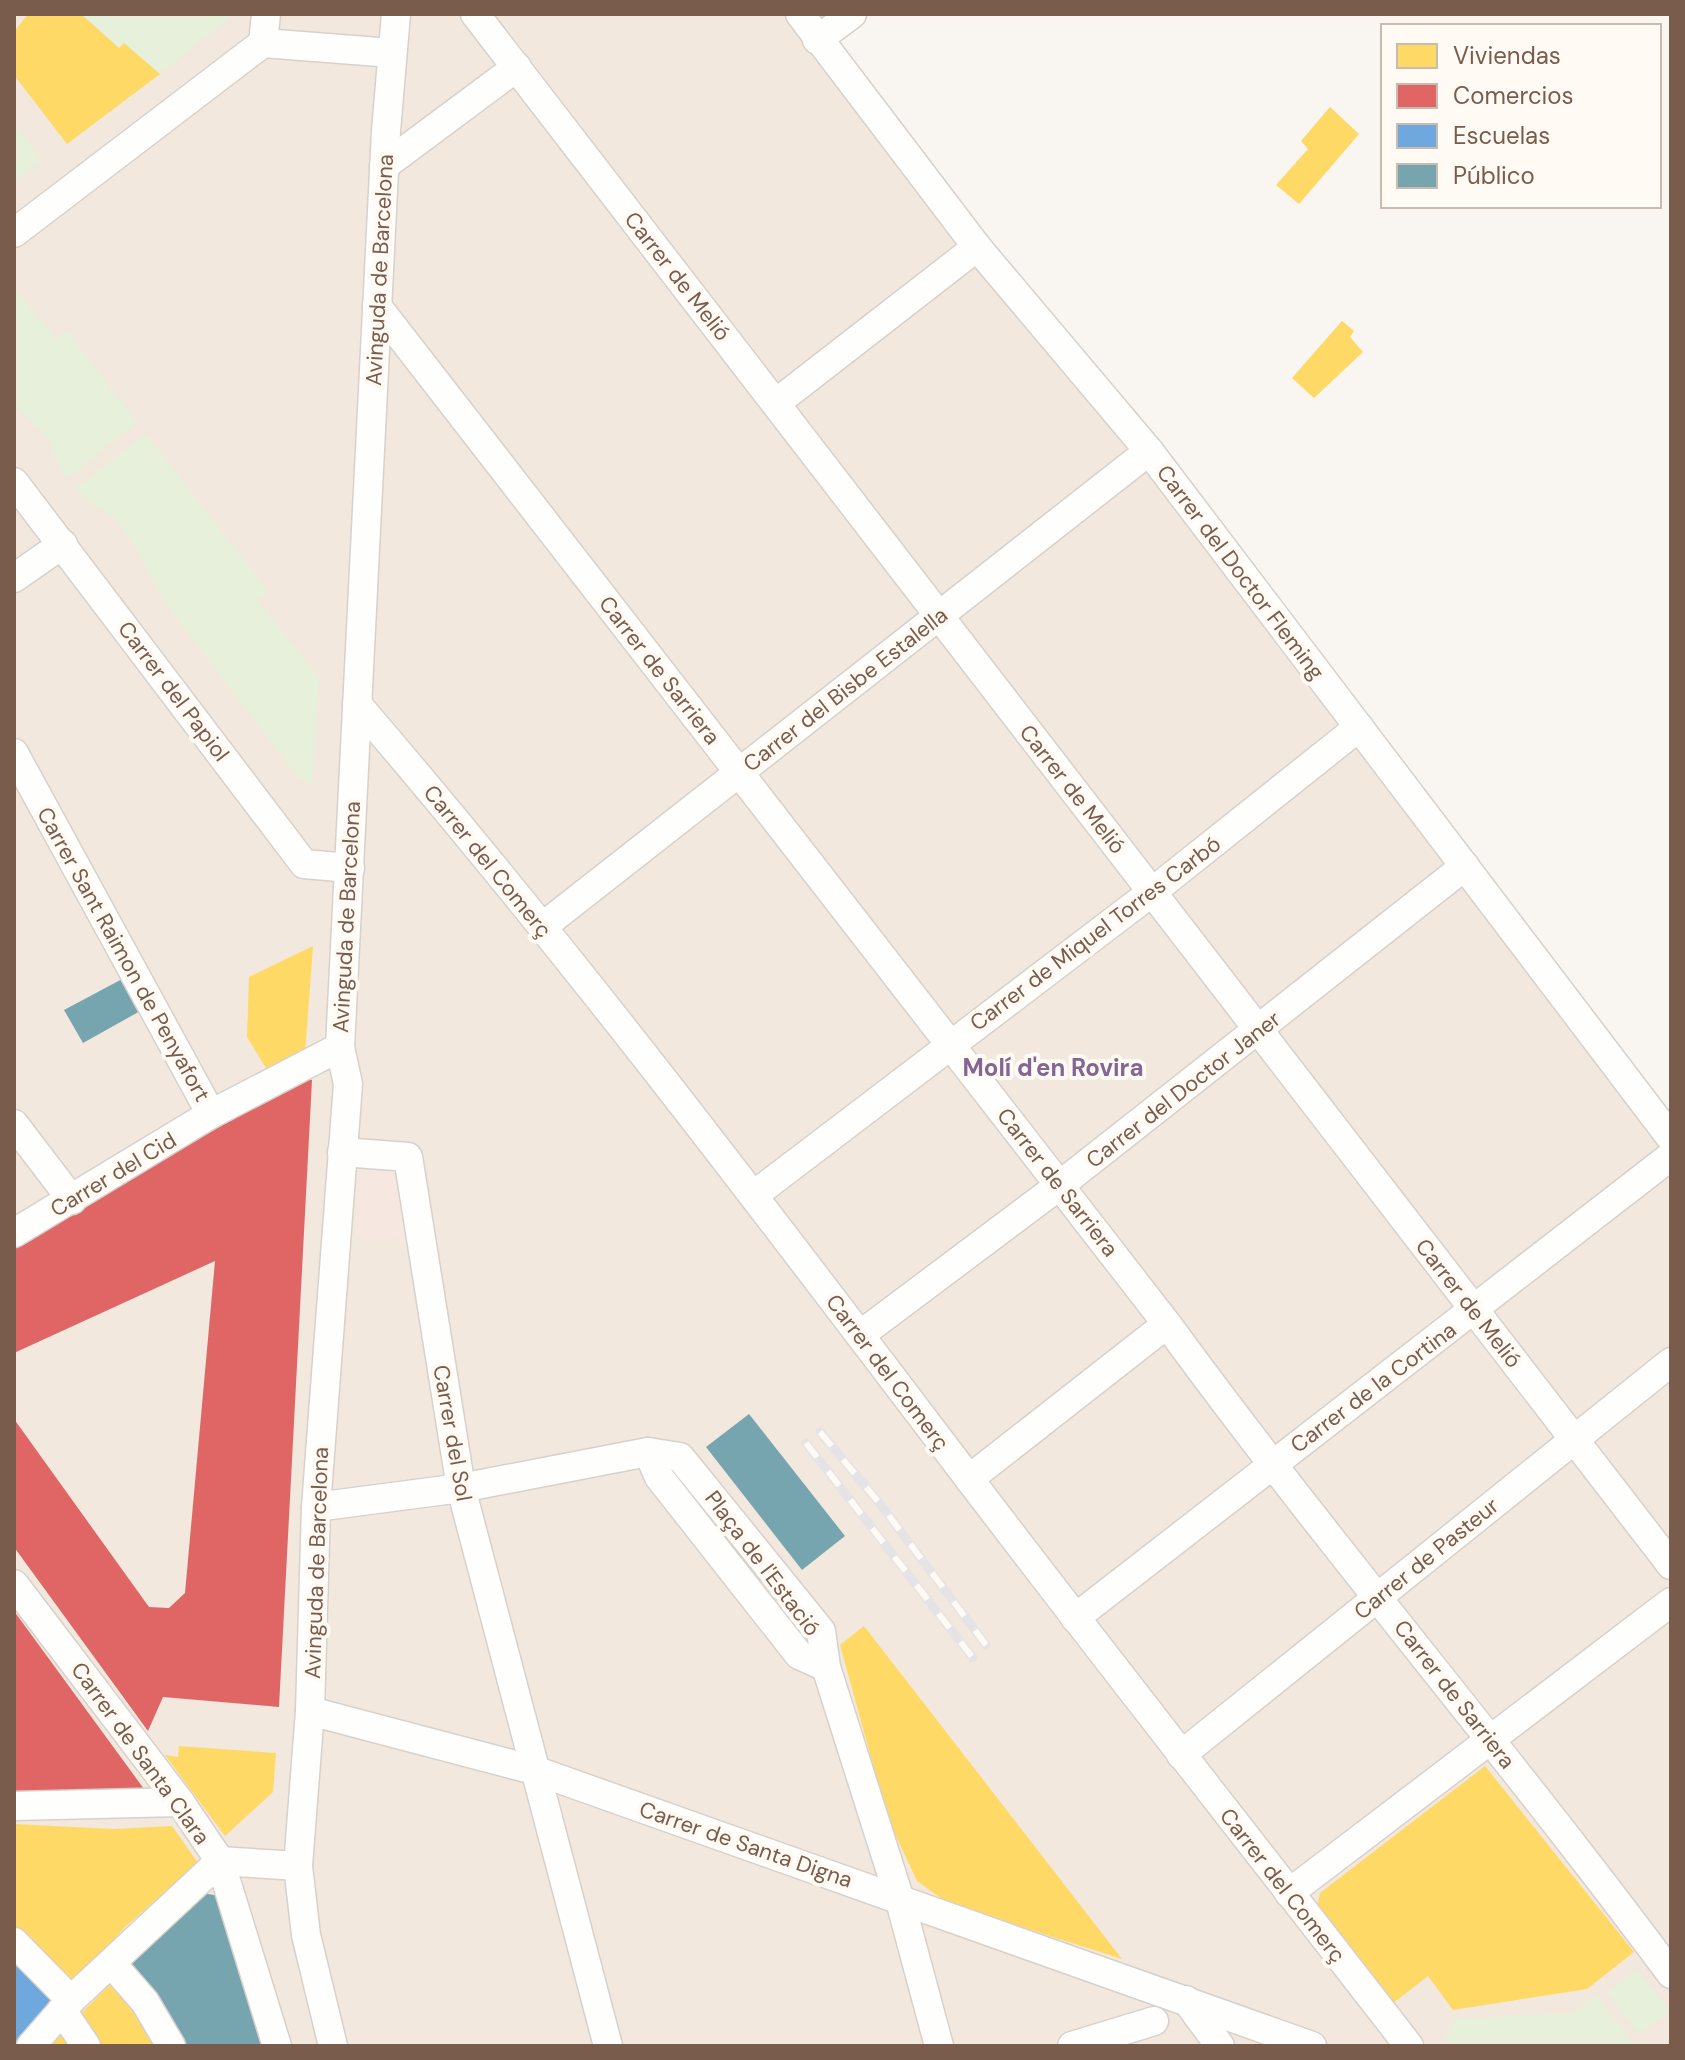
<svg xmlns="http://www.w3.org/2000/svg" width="1685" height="2060" font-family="'DM Sans',sans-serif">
<rect width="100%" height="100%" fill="#f9f5f0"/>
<polygon fill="#f2e8de" points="14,14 857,14 830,35 1671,1134 1671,2046 14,2046"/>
<polygon fill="#f6e8e1" points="361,1169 403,1172 416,1238 357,1239"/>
<g fill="#e7f0db">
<polygon points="81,14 235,14 160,74 119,48"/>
<polygon points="14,122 42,160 14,181"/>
<polygon points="14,287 56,339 67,331 137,422 67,479 57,463 50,441 14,404"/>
<path d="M146 434 268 591 257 600 319 678 312 785 298 777 169 608C151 582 140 550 120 525 109 510 87 504 75 489Z"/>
<polygon points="1637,1969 1670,2011 1639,2034 1607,1992"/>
<polygon points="1595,1995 1636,2046 1462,2046 1444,2040 1454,2019 1573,2013"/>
</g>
<g fill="#ffd966">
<polygon points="28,14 81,14 119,48 124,43 160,74 67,144 14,75 14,32"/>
<polygon points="1330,107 1359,134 1299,204 1276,185 1308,149 1301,141"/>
<polygon points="1342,321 1354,331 1350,337 1363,352 1314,398 1292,378"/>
<polygon points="313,946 305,1054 269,1073 247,1037 249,977"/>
<polygon points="864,1626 1122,1959 949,1904 917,1881 888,1819 840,1645"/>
<polygon points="179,1746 276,1753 273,1792 225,1836 165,1755 178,1757"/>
<polygon points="1485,1766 1634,1952 1587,1989 1453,2010 1428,1976 1392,2004 1316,1914 1320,1893"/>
<polygon points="14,1824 113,1829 172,1826 198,1863 125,1927 67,1992 14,1936"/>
<polygon points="116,1979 161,2046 94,2046 76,2018"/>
<polygon points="67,2026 80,2046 47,2046"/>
</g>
<g fill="#e06666">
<polygon points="307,1078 312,1080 279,1707 163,1697 148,1731 14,1547 14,1419 149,1607 169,1608 185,1593 215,1261 14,1353 14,1242"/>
<polygon points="14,1611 144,1789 139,1796 14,1793"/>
</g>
<polygon fill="#6fa8dc" points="14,1951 59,2000 15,2046 14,2046"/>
<g fill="#76a5af">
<polygon points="124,978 142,1010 83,1043 64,1010"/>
<polygon points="749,1414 845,1536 802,1570 706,1447"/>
<polygon points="203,1893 225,1897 270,2046 176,2046 122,1969"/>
</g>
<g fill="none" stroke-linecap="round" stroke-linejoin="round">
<g stroke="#d7d1cb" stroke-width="31">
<g id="minor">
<polyline points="475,14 1671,1565"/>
<polyline points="800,14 977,247 1149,451 1671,1138"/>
<polyline points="817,40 852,14"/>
<polyline points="263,43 266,14"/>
<polyline points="384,166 517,67"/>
<polyline points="14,233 263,43 392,53"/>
<path d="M377 306 1167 1324C1329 1546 1508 1754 1671 1974"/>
<polyline points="776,403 977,247"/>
<polyline points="14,482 304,864 350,868"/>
<polyline points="14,578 63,544"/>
<path d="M357 704C573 955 773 1221 973 1484 1117 1673 1264 1859 1409 2046"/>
<polyline points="14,753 211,1114"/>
<polyline points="542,927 1149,451"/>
<polyline points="14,1124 72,1200"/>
<polyline points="342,1152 408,1157 461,1488 608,2046"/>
<polyline points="754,1195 1152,892 1359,727"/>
<polyline points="14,1233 211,1114 340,1047"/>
<polyline points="860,1335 1060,1185 1465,866"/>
<polyline points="648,1452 659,1477 799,1655 826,1667"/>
<polyline points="969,1479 1167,1324"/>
<polyline points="316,1507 461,1488 648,1452 680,1457 821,1631 826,1667 899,1897 939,2046"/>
<polyline points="14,1584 180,1802 220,1861 277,2046"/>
<polyline points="1075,1618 1671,1156"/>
<polyline points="310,1711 534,1770 1312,2046"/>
<polyline points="1181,1755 1671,1362"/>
<polyline points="14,1806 180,1802"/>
<polyline points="220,1861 298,1866"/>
<polyline points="1289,1893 1671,1602"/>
<polyline points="14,1942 71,2000"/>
<polyline points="112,1964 145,2002 171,2046"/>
<polyline points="1186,2000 1220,2046"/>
<polyline points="62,2010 86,2046"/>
<polyline points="31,2046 71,2000 220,1861"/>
<polyline points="333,2046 306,1935 298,1866 310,1711 316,1507 348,1084 340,1047 386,131 396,14"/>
<polyline points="1072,2046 1154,2021"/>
</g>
</g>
<use href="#minor" stroke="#fefefd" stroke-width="28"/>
<g stroke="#e6e3e7" stroke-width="9">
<g id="rail">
<polyline points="820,1432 881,1505 986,1645"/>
<polyline points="806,1443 973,1658"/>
</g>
</g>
<use href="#rail" stroke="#fffaf3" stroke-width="6" stroke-dasharray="18" stroke-linecap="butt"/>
</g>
<g text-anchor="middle" stroke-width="8" stroke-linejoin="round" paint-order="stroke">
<g font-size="22" fill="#7a5c4d" stroke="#fffaf3">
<text transform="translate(379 270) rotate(-87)" y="8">Avinguda de Barcelona</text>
<text transform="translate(678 276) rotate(52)" y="8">Carrer de Melió</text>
<text transform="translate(1241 572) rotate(53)" y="8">Carrer del Doctor Fleming</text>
<text transform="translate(660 670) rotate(52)" y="8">Carrer de Sarriera</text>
<text transform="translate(845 689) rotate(-38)" y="8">Carrer del Bisbe Estalella</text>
<text transform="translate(174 691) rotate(53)" y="8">Carrer del Papiol</text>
<text transform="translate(1073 789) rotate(52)" y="8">Carrer de Melió</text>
<text transform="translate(488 861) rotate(51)" y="8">Carrer del Comerç</text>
<text transform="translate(346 917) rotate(-87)" y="8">Avinguda de Barcelona</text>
<text transform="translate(1095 933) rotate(-37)" y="8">Carrer de Miquel Torres Carbó</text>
<text transform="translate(124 954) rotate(61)" y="8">Carrer Sant Raimon de Penyafort</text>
<text transform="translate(1183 1089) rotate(-38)" y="8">Carrer del Doctor Janer</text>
<text transform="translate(113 1174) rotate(-31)" y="8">Carrer del Cid</text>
<text transform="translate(1058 1182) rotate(52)" y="8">Carrer de Sarriera</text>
<text transform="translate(1469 1303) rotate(52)" y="8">Carrer de Melió</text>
<text transform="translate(888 1372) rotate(53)" y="8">Carrer del Comerç</text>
<text transform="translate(1373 1387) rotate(-37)" y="8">Carrer de la Cortina</text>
<text transform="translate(453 1433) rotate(80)" y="8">Carrer del Sol</text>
<text transform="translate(1426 1558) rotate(-39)" y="8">Carrer de Pasteur</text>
<text transform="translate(316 1563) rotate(-88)" y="8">Avinguda de Barcelona</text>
<text transform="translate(763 1563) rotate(53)" y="8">Plaça de l'Estació</text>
<text transform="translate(1455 1694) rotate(52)" y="8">Carrer de Sarriera</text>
<text transform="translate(141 1753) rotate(54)" y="8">Carrer de Santa Clara</text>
<text transform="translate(746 1844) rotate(19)" y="8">Carrer de Santa Digna</text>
<text transform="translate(1283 1885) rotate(52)" y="8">Carrer del Comerç</text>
</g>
<g font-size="24" font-weight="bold" fill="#846695" stroke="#fffaf3">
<text x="1053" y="1076">Molí d'en Rovira</text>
</g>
</g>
<rect width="1685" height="2060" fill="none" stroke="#7a5c4d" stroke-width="32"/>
<rect x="1381" y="24" width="280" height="184" fill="#fffaf3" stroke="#cabbb1" stroke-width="2"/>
<rect x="1397" y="44" width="40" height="24" fill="#ffd966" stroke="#cabbb1" stroke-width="2"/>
<text x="1453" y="64" font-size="24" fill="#7a5c4d">Viviendas</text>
<rect x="1397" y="84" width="40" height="24" fill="#e06666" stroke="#cabbb1" stroke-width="2"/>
<text x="1453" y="104" font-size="24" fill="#7a5c4d">Comercios</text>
<rect x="1397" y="124" width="40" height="24" fill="#6fa8dc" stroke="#cabbb1" stroke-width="2"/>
<text x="1453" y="144" font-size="24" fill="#7a5c4d">Escuelas</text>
<rect x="1397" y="164" width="40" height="24" fill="#76a5af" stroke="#cabbb1" stroke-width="2"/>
<text x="1453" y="184" font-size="24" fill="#7a5c4d">Público</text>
</svg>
